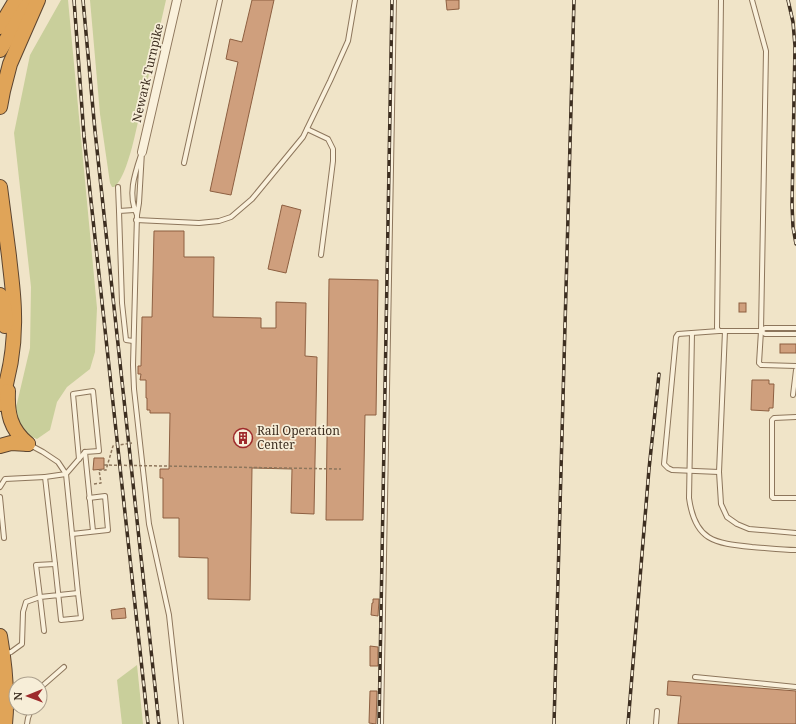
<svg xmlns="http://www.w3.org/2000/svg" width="796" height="724" font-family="'Noto Serif',serif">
<rect width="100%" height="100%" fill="#f0e4c8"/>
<g fill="#c9cf9b">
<polygon points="61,0 68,0 97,308 95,352 90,369 67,387 57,402 50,430 37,439 22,433 14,416 30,348 31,287 14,133 30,55"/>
<path d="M90 0H166L135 135C132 148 124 180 114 187H112L110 183 100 114Z"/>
<polygon points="137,665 143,724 122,724 117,680"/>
</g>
<g fill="#cf9f7d" stroke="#8d5f41">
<polygon points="252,0 274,0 231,195 210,191 238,62 226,59 230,39 242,42"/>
<polygon points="446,0 459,0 459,9 447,10"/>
<polygon points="282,205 301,210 286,273 268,269"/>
<polygon points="154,231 184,231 184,257 214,257 213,317 261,318 261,328 276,328 276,302 306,303 305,356 317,357 314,514 291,513 292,469 252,468 250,600 208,599 208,558 179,557 179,518 163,518 163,478 160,478 160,469 169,469 170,413 150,413 150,410 147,410 147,398 146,398 146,380 140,380 141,374 138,374 138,366 141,366 142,317 152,317"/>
<polygon points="329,279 378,280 376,415 365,415 363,520 326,520"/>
<rect x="739" y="303" width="7" height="9"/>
<rect x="780" y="344" width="16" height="9"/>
<polygon points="752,380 769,380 769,384 774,384 773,408 769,408 769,411 751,410"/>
<polygon points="94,458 104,458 104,469 93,470"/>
<polygon points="373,599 379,599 378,616 371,615 372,603 373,603"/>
<polygon points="125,608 126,618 112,619 111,610"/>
<polygon points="370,646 378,647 378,666 370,666"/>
<polygon points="668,681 796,691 796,724 678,724 681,696 667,695"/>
<polygon points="370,691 377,691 376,724 369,723"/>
</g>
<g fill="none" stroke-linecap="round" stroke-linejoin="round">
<g stroke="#8d765c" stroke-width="6">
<g id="lane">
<polyline points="721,0 717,328 719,331 761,331 765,334 796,334"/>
<polyline points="752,0 766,51 761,331 759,363 761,365 796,366"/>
<polyline points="307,129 328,139 333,149 333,161 328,201 321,255"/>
<path d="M142 152 139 203 137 215C127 194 135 173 142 152Z"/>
<polyline points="184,163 220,0"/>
<polyline points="118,187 119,211"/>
<polyline points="137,215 133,365 134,389 149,524 169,615 181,724"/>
<polyline points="136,220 199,223 219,221 231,217 252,199 303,137 330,81 348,41 355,0"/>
<polyline points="719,331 678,334 676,337 664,464 668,468 672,470 719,472"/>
<polyline points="725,331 719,472 721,504 727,517 737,524 749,529 796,533"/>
<polyline points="761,331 765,328 796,328"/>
<path d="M692 333 689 498C695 541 714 543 752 547 767 548 781 550 796 550"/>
<polyline points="133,341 126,340 122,303 119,211 134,210"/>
<polyline points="793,395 796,370"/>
<polyline points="796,417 774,418 772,420 772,497 773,498 796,498"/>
<polyline points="30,445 43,452 58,462 66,474 78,593"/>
<polyline points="79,459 73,394 93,391 99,451 85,452 93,531"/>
<polyline points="0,487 5,479 45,477"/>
<polyline points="0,497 4,538"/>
<polyline points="72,534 108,530 105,496 89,498"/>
<polyline points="44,631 40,597 78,593 81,618 61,620 55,564"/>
<polyline points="5,654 11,652 22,644 23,612 26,602 40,597 36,565 55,564 45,477 66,474 85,452"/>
<polyline points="695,677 796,687"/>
<polyline points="40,688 64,667"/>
<polyline points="27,724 28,718 32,708"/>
<polyline points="381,724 394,0"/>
<polyline points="656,724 657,711"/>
</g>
</g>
<g stroke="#8d765c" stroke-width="10">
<polyline id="street" points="142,152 177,0"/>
</g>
<g stroke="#5b4430" stroke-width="16">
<g id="highway">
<polyline points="0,27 16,0"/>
<polyline points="0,50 30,1"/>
<polyline points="0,107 3,91 10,64 38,0"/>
<path d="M0 187C3 210 6 233 9 256 11 276 14 295 14 314 15 344 10 375 0 404"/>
<path d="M0 295C5 304 6 315 5 326"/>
<path d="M8 391C7 413 10 429 28 444"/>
<polyline points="0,446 11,443 28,444"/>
<path d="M0 636C5 665 8 695 5 724"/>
</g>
</g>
<polyline stroke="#8d765c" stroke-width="1.5" stroke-dasharray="3 2" stroke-linecap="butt" points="94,484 101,483 99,470 106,470 113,446 132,443"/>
<use href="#lane" stroke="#faf1dc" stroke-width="4"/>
<use href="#street" stroke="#faf1dc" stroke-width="8"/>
<use href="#highway" stroke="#e0a458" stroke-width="14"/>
<g stroke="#3d2e20" stroke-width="3.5">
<g id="rail">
<polyline points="74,0 84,136 91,201 148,724"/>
<polyline points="83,0 95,131 159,724"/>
<polyline points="788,0 793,22 795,46 792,205 793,227 796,244"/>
<polyline points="379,724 392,0"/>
<polyline points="554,724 574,0"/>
<polyline points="628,724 649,469 659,374"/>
</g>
</g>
<use href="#rail" stroke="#f7eed8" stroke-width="2" stroke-dasharray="6" stroke-linecap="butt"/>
<polyline stroke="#8d765c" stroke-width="1.5" stroke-dasharray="3 2" stroke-linecap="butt" points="104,465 341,469"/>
</g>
<defs>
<g id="building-ring" transform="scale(1)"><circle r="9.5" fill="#f7eed8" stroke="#9e2a2b" stroke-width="1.5"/><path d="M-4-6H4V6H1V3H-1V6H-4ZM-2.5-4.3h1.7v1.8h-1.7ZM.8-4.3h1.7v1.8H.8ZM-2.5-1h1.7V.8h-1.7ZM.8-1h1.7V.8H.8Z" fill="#9e2a2b"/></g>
</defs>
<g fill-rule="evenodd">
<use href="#building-ring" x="243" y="438"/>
</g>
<g text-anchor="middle" stroke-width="3.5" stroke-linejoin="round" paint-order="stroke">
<g font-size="12" fill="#3d2e20" stroke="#f7eed8">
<text transform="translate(148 73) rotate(-77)" y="4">Newark Turnpike</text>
</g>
<g font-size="12" fill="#3d2e20" stroke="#f7eed8" text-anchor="start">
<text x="257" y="435">Rail Operation<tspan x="257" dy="14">Center</tspan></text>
</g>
</g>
<g transform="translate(28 696) rotate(269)"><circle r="19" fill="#f7eed8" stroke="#ada18e"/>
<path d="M0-3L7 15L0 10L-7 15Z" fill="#9e2a2b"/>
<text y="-6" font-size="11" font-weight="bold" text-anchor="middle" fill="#3d2e20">N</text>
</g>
</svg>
